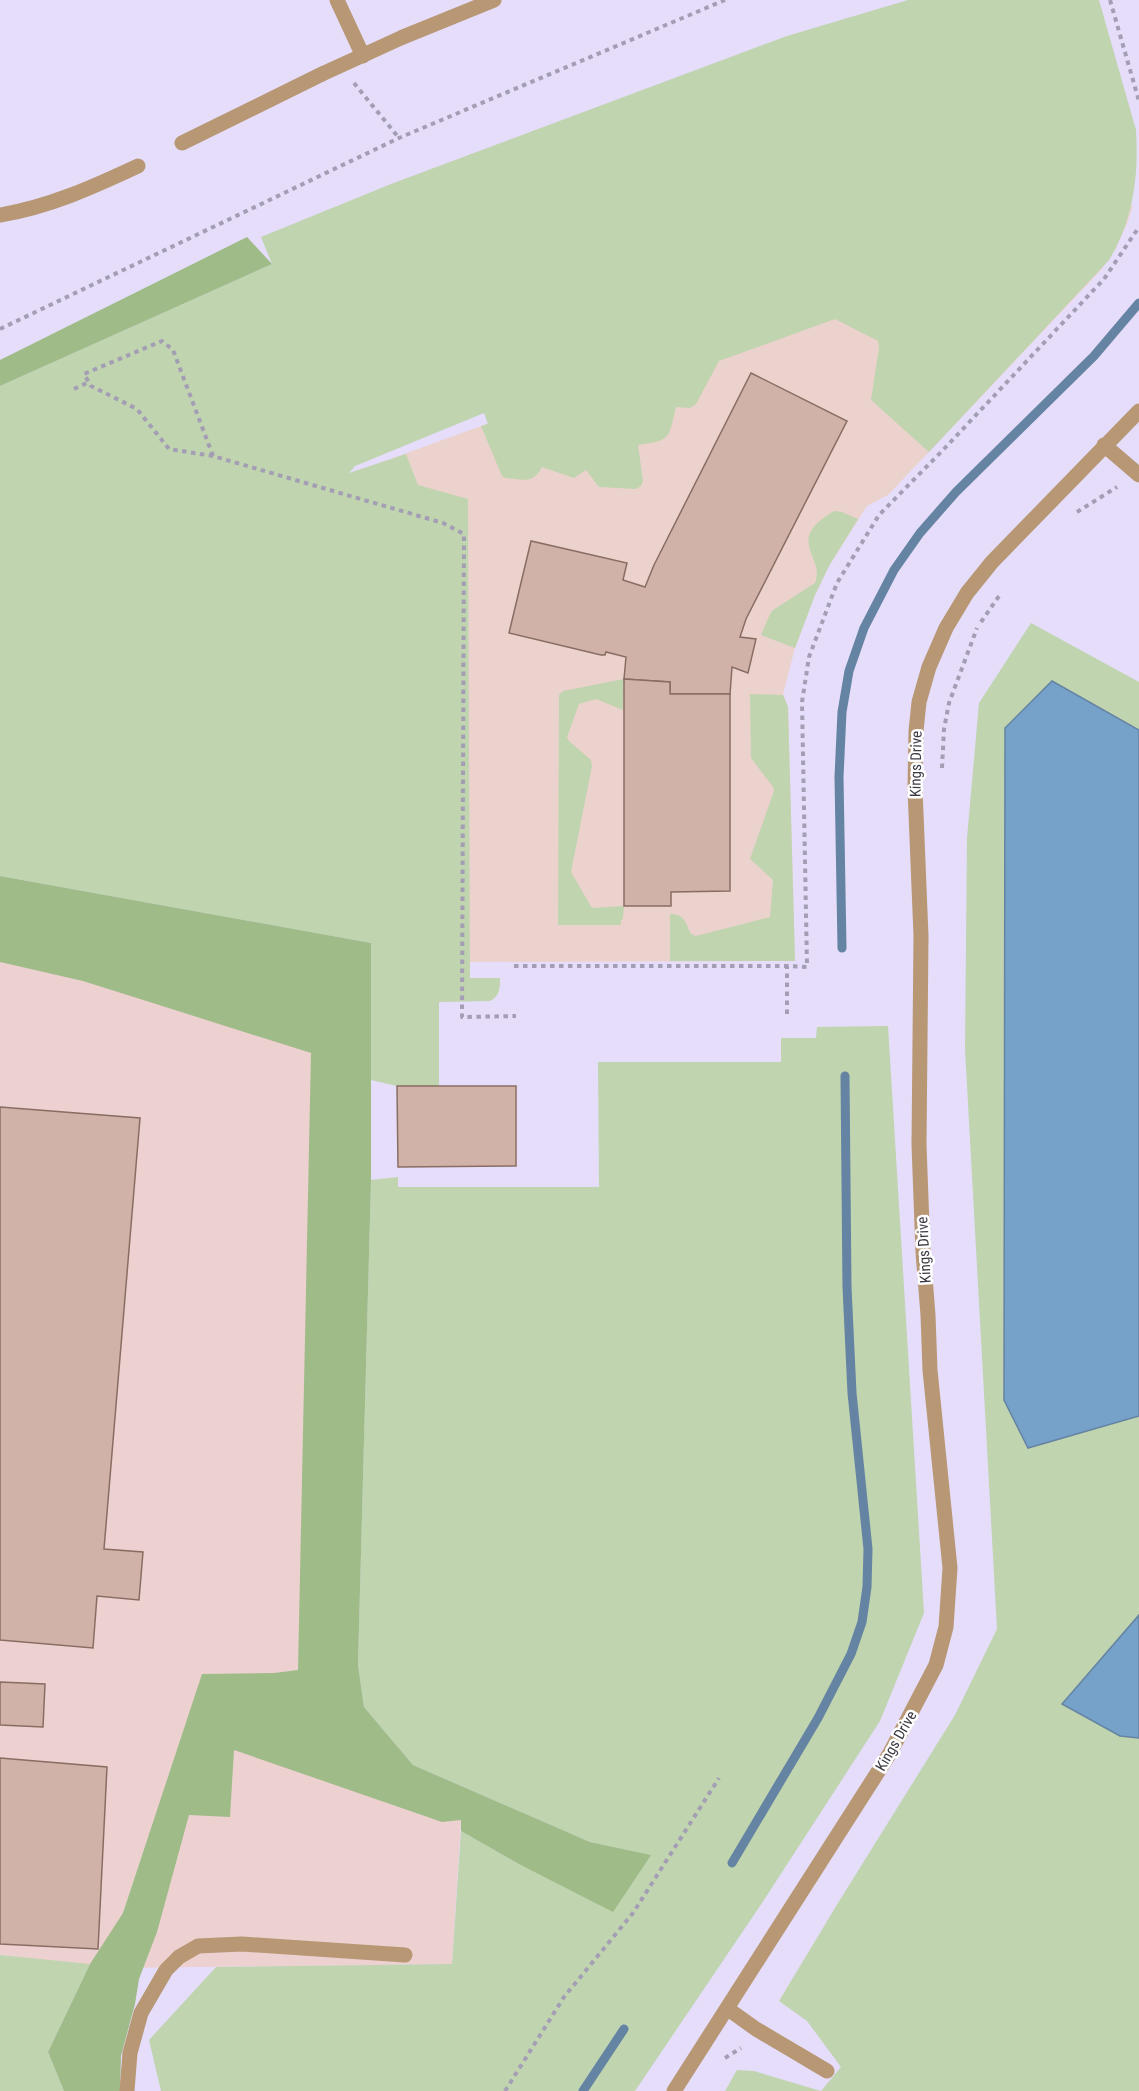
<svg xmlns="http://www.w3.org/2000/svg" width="1139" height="2091" font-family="'Roboto Condensed',sans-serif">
<rect width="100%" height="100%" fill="#e5ddfa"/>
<polygon fill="#ecd1d0" points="0,936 335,963 313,1747 461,1820 452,1964 119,1968 0,1955"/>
<polygon fill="#ecd2cd" points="1133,205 1128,221 1115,250 1101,270 888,495 867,506 829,566 815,595 795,648 783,694 788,707 795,961 469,962 468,530 349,474 773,320"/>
<g fill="#bfd4af">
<path d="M908 0H1099L1136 130C1139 176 1133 221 1109 260L929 452 871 400 879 347 878 341 835 319 719 361 696 404 690 408 676 407C668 439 672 440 638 445L643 481 641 486 636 489 599 487 586 470 574 478 542 467C533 485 522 479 505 478L502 476 481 426 488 424 484 413 355 466 349 473 406 454 418 485 468 499 470 978H500C500 988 500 996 490 1001L439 1002V1086H397L371 1080V943L0 876V386L272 264 261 237 391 184 787 36Z"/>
<path d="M834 511 842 512 858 519 829 566 815 595 795 648 761 635 770 614 773 610 815 583C826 556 783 541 834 511Z"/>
<polygon points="1031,623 1139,682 1139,730 1052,681 1005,728 1004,1400 1029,1448 1139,1416 1139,1615 1112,1648 1120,1736 1139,1738 1139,2091 725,2091 737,2070 754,2071 821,2091 841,2067 807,2021 779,2001 838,1903 955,1715 997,1629 965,1049 967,838 979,703"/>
<polygon points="624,679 623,710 596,699 579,704 567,737 569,741 591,760 592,766 571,872 592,908 624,906 623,919 621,920 621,925 558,925 559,695 563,691"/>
<path d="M750 694 783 695 788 707 795 961H670V914C685 914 685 922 691 934L696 936 770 917 773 880 750 859 774 791 773 787 751 758Z"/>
<polygon points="888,1026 924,1613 880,1721 762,1903 635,2091 161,2091 149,2040 216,1967 452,1964 461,1831 517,1863 650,1855 590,1842 413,1765 364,1707 358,1665 371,1180 398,1177 398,1187 599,1187 598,1062 781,1062 781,1038 816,1038 817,1027"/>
<polygon points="0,1955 90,1964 48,2052 64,2091 0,2091"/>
</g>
<g fill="#9fbb88">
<polygon points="247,237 272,264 0,386 0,360"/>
<polygon points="0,876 371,943 371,1180 358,1665 364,1707 413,1765 590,1842 651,1855 613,1912 517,1863 461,1831 461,1820 442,1822 234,1750 230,1817 189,1815 157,1932 139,1979 135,2004 121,2056 120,2091 64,2091 48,2052 90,1964 123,1913 202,1674 274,1673 298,1670 311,1053 83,981 0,962"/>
</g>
<g fill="#76a2ca" stroke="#6583a2" stroke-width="1.5">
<polygon points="1052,681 1139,730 1139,1416 1028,1448 1004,1400 1005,728"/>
<polygon points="1139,1615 1139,1738 1120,1736 1062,1704"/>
</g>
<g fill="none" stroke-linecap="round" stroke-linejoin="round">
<g stroke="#6583a2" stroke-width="9">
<polyline points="842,948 839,777 842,712 849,671 864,628 894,570 920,533 956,492 1094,356 1139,303"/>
<polyline points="732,1863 818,1718 851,1654 862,1622 867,1587 868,1549 852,1393 847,1287 845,1076"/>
<polyline points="583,2091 624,2029"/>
</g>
</g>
<g fill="#d1b2a8" stroke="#896d63" stroke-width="1.5">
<polygon points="751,373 847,421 746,619 740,637 756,639 748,673 732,667 730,694 670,694 670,682 624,679 626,657 606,652 605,655 601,655 509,633 531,541 627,563 623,580 645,587 654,565"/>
<polygon points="624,679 670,682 670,694 730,694 730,891 671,892 671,906 624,906"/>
<polygon points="397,1086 516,1086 516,1166 398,1167"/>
<polygon points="0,1107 140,1118 104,1549 143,1552 139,1600 97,1596 93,1648 0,1640"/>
<polygon points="0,1682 45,1684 43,1727 0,1725"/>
<polygon points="0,1758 107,1767 98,1949 0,1944"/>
</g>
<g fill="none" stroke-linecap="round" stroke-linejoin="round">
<g stroke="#a49eb4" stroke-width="4" stroke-dasharray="4.5 4.5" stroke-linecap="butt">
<polyline points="1110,0 1139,101"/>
<polyline points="354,83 399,138"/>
<polyline points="0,329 399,138 725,0"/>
<polyline points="74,389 89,382"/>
<polyline points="213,456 173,350 162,341 84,374 91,386 137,409 169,449 213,456 443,523 464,534 462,1017 516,1016"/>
<polyline points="1077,512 1117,487"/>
<polyline points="981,622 999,596"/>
<polyline points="942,768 944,729 949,703 977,628"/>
<polyline points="514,966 787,966"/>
<polyline points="787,1014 787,966 807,967 802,702 809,657 837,583 879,515 944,449 1104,279 1139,227"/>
<polyline points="725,2058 741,2048"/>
<polyline points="505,2091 564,1997 633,1913 719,1778"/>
</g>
<g stroke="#b79774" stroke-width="15">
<polyline points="403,37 494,0"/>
<polyline points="182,143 322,74"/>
<path d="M0 215C49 207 93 187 138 166"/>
<polyline points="1104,445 1139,475"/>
<polyline points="728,2009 756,2029 827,2071"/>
<polyline points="127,2091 130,2053 141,2013 166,1970 179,1957 198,1946 242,1944 405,1955"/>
</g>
<g stroke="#b79774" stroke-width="15">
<polyline points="337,0 363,56"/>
<polyline points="322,74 403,37"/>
<polyline points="674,2091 890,1753 936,1665 946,1627 950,1568 930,1370 928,1315 923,1252 919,1145 921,936 915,789 916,731 919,702 929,667 946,628 967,593 992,562 1139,411"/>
</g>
</g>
<g text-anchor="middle" stroke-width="5" stroke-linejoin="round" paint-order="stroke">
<g font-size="15" fill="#3d3a45" stroke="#fff">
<text transform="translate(916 764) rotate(-89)" y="5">Kings Drive</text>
<text transform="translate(924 1250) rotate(-93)" y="5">Kings Drive</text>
<text transform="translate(896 1741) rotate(-60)" y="5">Kings Drive</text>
</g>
</g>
</svg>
